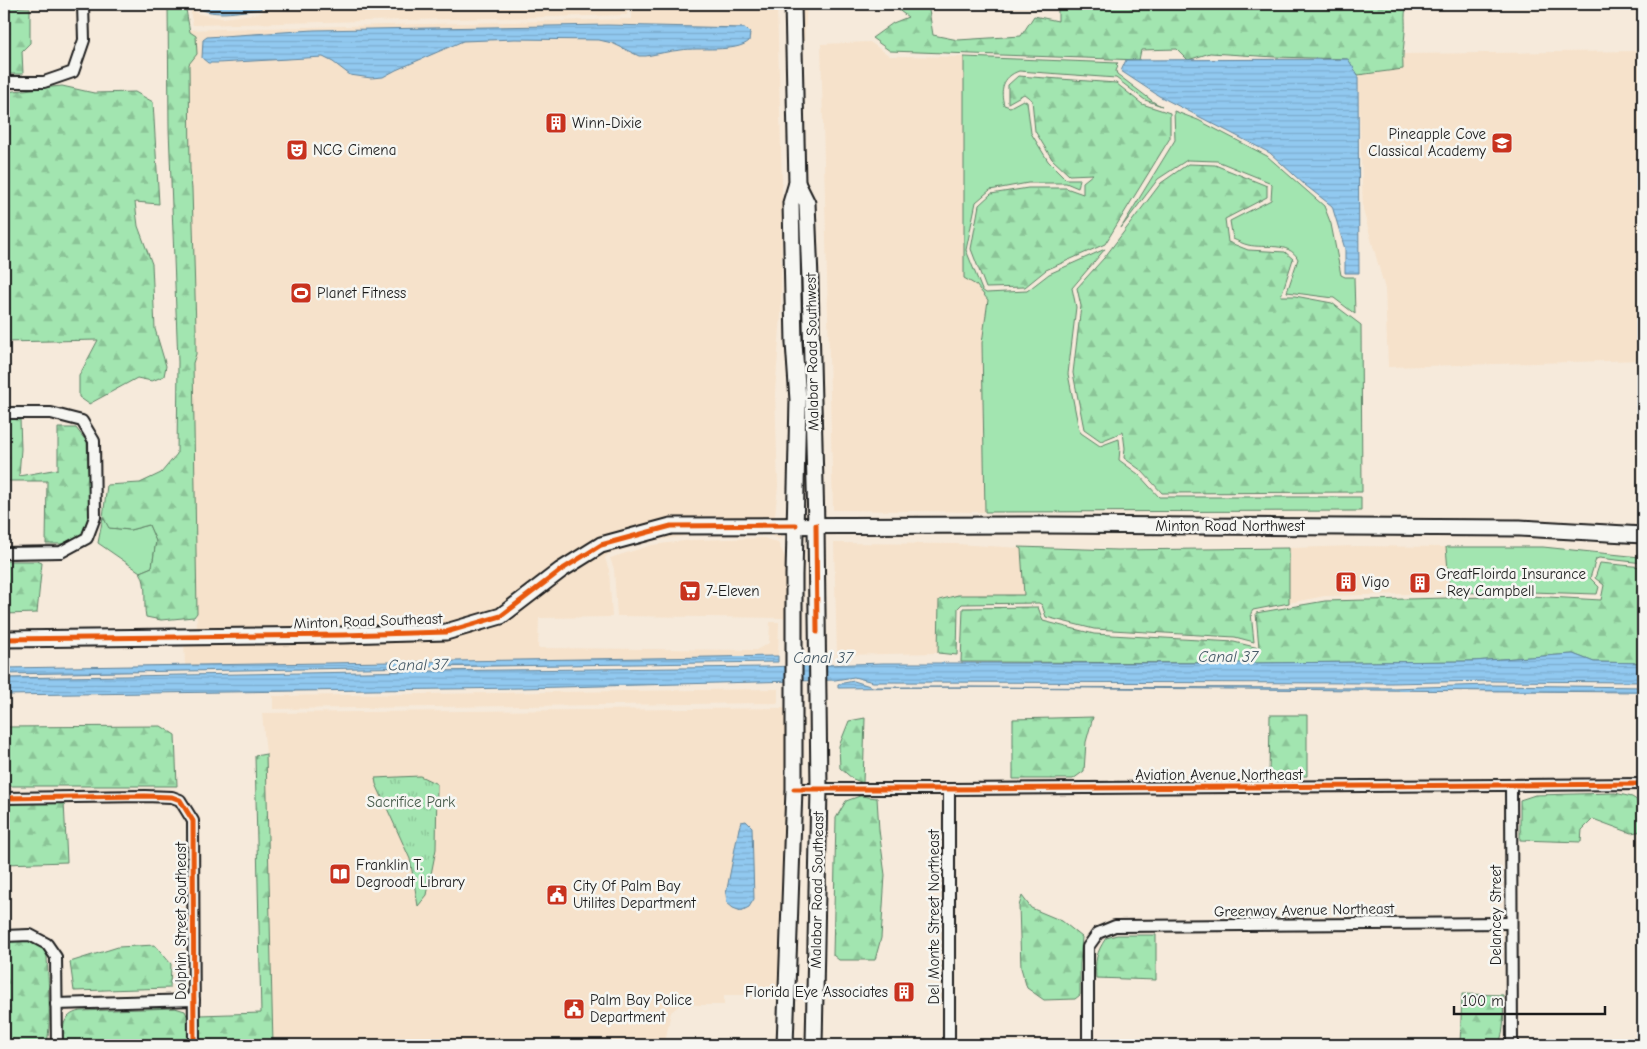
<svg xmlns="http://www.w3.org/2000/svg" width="1647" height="1049" font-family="'Comic Neue',sans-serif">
<defs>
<pattern id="forest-firs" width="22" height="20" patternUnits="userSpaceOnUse" patternTransform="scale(1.25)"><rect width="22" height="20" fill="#a2e5b0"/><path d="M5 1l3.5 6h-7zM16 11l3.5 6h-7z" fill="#8bc497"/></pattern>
<pattern id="park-tufts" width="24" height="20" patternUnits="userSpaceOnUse" patternTransform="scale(1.25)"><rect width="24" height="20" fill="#a2e5b0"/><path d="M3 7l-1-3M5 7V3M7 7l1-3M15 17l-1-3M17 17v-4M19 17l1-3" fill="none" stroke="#8bc497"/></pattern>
<pattern id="water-rules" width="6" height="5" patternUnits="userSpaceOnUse" patternTransform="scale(1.25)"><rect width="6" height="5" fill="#91c9f0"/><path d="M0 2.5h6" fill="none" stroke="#7caccd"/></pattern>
</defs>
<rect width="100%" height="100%" fill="#f6eadb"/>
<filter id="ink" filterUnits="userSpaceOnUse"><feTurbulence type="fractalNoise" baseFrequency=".02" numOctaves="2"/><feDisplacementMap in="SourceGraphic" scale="10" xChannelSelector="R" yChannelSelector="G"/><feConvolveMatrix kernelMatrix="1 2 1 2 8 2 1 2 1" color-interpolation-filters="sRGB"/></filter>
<g filter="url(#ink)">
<g fill="#f6e2cb">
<polygon points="266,4 627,4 627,15 193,25 191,16 191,9 199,14 222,18 261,13 265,10"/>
<polygon points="632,4 777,4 782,183 781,315 775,392 778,486 774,525 671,526 601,545 501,616 446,632 197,636 184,30 632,19"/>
<polygon points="799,4 807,4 804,44 800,44"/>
<polygon points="870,42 890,56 964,57 964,277 976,285 988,300 982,343 985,512 833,510 821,44"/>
<polygon points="1643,51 1643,360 1388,367 1385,289 1363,210 1358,75 1403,69 1402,54"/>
<polygon points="780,530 780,539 764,533 691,535 651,541 608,554 605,558 609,570 612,617 539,618 538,648 756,650 769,643 770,622 779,622 778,656 185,666 184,642 448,637 564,574 604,550 671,531"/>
<polygon points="764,538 778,543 785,557 787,618 617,616 614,569 610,558 652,545 692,540"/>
<polygon points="834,543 957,544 1021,548 1024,595 958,595 939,600 938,653 837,655"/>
<polygon points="1356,546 1446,547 1450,593 1325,596 1289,603 1289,548"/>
<polygon points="778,689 778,703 273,709 273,696"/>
<polygon points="786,708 787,817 784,998 768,995 724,995 724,1005 680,1005 671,1012 666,1037 666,1045 273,1045 266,754 262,713"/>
</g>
<g fill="#a2e5b0" stroke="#5f8066">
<path d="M964 57 1118 63 1116 64 1118 66 1116 71 1117 74 1155 103 1162 106 1145 100 1116 78 1019 71C1002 77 1000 90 1004 105L1010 107 1023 100 1027 102 1031 133 1048 161 1066 179H1080L1078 188 1066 183H1028L990 190 976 202 966 250 982 290 986 293 1027 291 1049 274 1105 249 1072 288 1076 307 1068 374 1079 430 1081 433 1100 446 1119 439 1120 448 1119 460 1138 474 1159 497H1361V511L985 512 982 343 988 300 976 285 964 278Z"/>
<path d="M1174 111 1198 120 1267 156 1324 206 1331 224 1341 275 1345 277H1354L1355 314 1334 298 1287 292 1298 259C1289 241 1265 249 1248 245 1243 244 1238 241 1233 239L1230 221 1271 200 1272 185 1269 182 1217 161 1187 160 1158 179 1121 228 1175 140Z"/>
<polygon points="103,517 110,528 130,530 149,525 156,541 152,567 140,572 98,543"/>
<polygon points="1446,547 1543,547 1640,557 1643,557 1643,563 1599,558 1596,559 1590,578 1599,587 1597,594 1530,592 1450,593"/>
</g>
<g fill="url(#forest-firs)" stroke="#5f8066">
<path d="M168 4H185L190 32 196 36 197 54 189 64 190 169 192 189 196 329V354L193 363 197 613 194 617 161 620 146 617C143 603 148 584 140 572L152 567 156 541 149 525 130 530 109 528 103 517 107 485 140 483 161 473 177 454 178 362 169 129Z"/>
<path d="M912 4H928L933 35 958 40 1021 36 1034 16 1058 21V4H1408C1403 12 1406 22 1405 32 1404 45 1402 56 1403 69L1358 75 1347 59 1275 57 1210 53 1188 60 1177 49 1141 50 1139 60 890 51 872 38 893 23 908 17 893 6Z"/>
<polygon points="6,7 30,8 30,43 22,51 23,74 4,74 4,8"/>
<polygon points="1018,76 1116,83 1142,104 1170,113 1170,138 1105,244 1046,270 1025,287 986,288 971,249 979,205 991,194 1028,188 1066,188 1083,194 1083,182 1093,174 1069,175 1052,159 1035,131 1032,100 1024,94 1008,103 1008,85"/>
<polygon points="62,86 94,93 135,92 153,102 159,204 135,202 138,226 152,264 155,329 166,366 164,376 152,381 137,378 89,404 79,397 79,376 98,340 4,342 4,92"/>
<polygon points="1188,164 1215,165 1267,186 1267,197 1225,219 1228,242 1248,250 1285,252 1293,259 1281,296 1295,296 1332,303 1361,325 1362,492 1162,493 1142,471 1124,458 1125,448 1123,432 1101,441 1084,429 1073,373 1081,306 1077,288 1104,258 1161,183"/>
<polygon points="20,419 21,449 19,476 58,469 58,428 76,428 87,442 90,514 86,530 75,539 62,544 46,544 47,481 5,481 7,542 4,542 4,420"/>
<polygon points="1018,547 1117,550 1289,548 1289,603 1253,610 1251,613 1254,642 1235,637 1094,629 1046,617 1042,605 1039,603 962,604 958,608 957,655 938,653 939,600 958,595 1024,595 1021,549"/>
<polygon points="4,561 37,561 42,563 37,613 4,614"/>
<polygon points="1600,563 1643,567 1643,663 1594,662 1573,654 1473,661 1258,663 961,662 963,608 1038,607 1043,621 1094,634 1234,642 1259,648 1256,613 1325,601 1530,596 1601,600 1604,585 1595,578"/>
<polygon points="1270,715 1307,715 1307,776 1269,777"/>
<polygon points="1093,717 1086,742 1084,771 1073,779 1013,779 1013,719"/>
<polygon points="865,718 863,783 853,779 840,768 839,746 849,721"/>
<polygon points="161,726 175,735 177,786 4,786 4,727"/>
<polygon points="266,754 273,1045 263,1045 262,1042 230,1045 201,1045 199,1015 261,1013 255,756"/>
<polygon points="1615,793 1632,797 1643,804 1643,831 1631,833 1593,819 1582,830 1581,842 1520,840 1520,800 1535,795"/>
<polygon points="860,796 877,798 879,830 885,875 881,938 875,960 839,960 833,955 836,818 846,801"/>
<polygon points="64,802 67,862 4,864 4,803"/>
<polygon points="1022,896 1031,908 1062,921 1082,937 1080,964 1080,995 1075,999 1044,1000 1027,988 1021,968 1019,906"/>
<path d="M1117 935H1156V980L1096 978C1095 960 1096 953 1106 938Z"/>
<path d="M23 939C35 942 44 945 47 957 48 975 52 1032 46 1045H10L8 1005H4V940Z"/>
<polygon points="155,945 171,964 170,988 74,991 70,962 118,947"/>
<path d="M1462 994 1503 995C1503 1011 1506 1031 1498 1045H1460Z"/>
<path d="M175 1008 185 1011 189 1020V1045H62C63 1029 61 1015 80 1011Z"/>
</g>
<polygon fill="url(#park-tufts)" stroke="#5f8066" points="420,776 437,784 436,849 427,895 418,906 410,859 376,784 375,778"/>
<g fill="url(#water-rules)" stroke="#62849b">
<path d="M192 4H261V9C239 11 210 19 192 4Z"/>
<path d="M607 25 745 28 750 33 749 41C736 53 698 47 681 50 669 51 658 54 646 56H639L612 43 599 40 515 39 463 41 396 70 383 77 371 78 350 75 333 62 323 57 218 63H208L202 58 203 40 207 37 314 30Z"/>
<polygon points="1348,59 1358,75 1359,273 1345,273 1345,249 1332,206 1305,185 1270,153 1159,96 1121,71 1126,60"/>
<polygon points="1573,654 1594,662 1643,663 1643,682 1490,681 1391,683 873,682 854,677 835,680 522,688 4,695 4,678 423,671 765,667 883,663 1258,663 1473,661"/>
<polygon points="778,656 778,662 423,667 4,674 4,668"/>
<polygon points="854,681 873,687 1391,688 1490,685 1643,687 1643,692 959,687 838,688 838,684"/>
<polygon points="746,821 752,827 754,899 749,907 741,911 733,908 727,903 726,894 739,828 741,822"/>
</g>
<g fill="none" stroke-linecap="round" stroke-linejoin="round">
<g stroke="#1c1c1c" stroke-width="14">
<g id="street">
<polyline points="4,82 44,82 73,72 84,40 83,4"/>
<polyline points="4,413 51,413 82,421 94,441 95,517 87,538 61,552 4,553"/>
<polyline points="1511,785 1512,1045"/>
<polyline points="794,789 949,789 1643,784"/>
<polyline points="949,789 949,1045"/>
<polyline points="4,798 145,796 172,797 180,800 193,821 194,1045"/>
<polyline points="4,936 30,935 47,944 56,957 57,1045"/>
<polyline points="56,1004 194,1000"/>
<polyline points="1088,1045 1088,947 1098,933 1115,926 1511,923"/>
</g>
</g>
<g stroke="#1c1c1c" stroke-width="19">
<g id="secondary">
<polyline points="797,183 807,203 810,279 816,525 819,788 814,1045"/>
<polyline points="4,639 343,635 446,632 501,616 561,570 601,545 671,526 1045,525 1520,528 1643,535"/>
<polyline points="785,1045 794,789 794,575 798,400 794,343 791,203 797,183 793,4"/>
</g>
</g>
<use href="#street" stroke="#f6f6f2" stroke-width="10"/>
<use href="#secondary" stroke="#f6f6f2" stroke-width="15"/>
<g stroke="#f6f6f2" stroke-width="8">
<g id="cycleway">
<polyline points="816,525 817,632"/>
<polyline points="4,639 343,635 446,632 501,616 561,570 601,545 671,526 796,525"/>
<polyline points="794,789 949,789 1643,784"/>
<polyline points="4,798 145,796 172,797 180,800 193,821 194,1045"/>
</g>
</g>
<use href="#cycleway" stroke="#e8590c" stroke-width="5"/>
</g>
</g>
<defs>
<g id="building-square" transform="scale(1.125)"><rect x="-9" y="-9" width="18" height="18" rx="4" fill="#c8321e" stroke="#f6f6f2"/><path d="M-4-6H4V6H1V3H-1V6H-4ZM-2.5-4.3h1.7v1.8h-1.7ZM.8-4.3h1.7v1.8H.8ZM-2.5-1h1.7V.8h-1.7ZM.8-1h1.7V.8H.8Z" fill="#fff"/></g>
<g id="school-square" transform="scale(1.125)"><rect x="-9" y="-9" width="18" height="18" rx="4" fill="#c8321e" stroke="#f6f6f2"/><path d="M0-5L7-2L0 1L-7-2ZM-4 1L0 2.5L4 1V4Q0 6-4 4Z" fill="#fff"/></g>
<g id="theatre-square" transform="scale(1.125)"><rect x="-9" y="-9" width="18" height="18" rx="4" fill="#c8321e" stroke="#f6f6f2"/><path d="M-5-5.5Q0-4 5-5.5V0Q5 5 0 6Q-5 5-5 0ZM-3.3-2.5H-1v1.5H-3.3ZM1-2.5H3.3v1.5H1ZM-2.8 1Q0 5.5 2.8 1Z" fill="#fff"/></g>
<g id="stadium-square" transform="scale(1.125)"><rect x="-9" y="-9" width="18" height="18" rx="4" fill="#c8321e" stroke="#f6f6f2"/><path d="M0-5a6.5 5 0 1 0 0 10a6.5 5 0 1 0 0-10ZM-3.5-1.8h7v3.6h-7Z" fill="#fff"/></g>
<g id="supermarket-square" transform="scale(1.125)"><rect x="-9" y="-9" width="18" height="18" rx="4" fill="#c8321e" stroke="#f6f6f2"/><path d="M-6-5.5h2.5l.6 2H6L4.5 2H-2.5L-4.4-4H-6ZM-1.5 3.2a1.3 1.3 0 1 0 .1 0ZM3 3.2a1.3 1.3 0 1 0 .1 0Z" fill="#fff"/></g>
<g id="library-square" transform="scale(1.125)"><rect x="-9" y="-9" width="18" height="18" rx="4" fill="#c8321e" stroke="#f6f6f2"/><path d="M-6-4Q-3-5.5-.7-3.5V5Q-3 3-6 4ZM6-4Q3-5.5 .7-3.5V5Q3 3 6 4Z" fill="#fff"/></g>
<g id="civic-square" transform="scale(1.125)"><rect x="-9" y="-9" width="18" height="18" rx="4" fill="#c8321e" stroke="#f6f6f2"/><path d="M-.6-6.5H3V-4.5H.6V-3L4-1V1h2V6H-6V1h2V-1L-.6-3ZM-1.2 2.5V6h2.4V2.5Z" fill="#fff"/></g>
</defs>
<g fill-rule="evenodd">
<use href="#building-square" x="556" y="123"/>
<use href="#school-square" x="1502" y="143"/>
<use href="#theatre-square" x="297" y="150"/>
<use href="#stadium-square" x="301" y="293"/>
<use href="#building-square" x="1346" y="582"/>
<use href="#building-square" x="1420" y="583"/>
<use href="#supermarket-square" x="690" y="591"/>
<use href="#library-square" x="340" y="874"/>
<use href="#civic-square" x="557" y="895"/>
<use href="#building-square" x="904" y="992"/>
<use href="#civic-square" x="574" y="1009"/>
</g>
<g text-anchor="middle" stroke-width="5" stroke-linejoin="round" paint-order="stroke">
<g font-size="15" fill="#1c1c1c" stroke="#f6f6f2" text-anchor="start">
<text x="572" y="128">Winn-Dixie</text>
<text x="1486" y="139" text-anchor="end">Pineapple Cove<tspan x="1486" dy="17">Classical Academy</tspan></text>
<text x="313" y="155">NCG Cimena</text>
<text x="317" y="298">Planet Fitness</text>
<text x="1436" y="579">GreatFloirda Insurance<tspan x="1436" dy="17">- Rey Campbell</tspan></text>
<text x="1362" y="587">Vigo</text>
<text x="706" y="596">7-Eleven</text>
<text x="356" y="870">Franklin T.<tspan x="356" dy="17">Degroodt Library</tspan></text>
<text x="573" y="891">City Of Palm Bay<tspan x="573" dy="17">Utilites Department</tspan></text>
<text x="888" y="997" text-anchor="end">Florida Eye Associates</text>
<text x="590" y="1005">Palm Bay Police<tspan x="590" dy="17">Department</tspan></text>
</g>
<g font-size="15" fill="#1c1c1c" stroke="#f6f6f2">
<text transform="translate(812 352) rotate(-91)" y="5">Malabar Road Southwest</text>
<text x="1230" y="531">Minton Road Northwest</text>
<text transform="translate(368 621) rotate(-2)" y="5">Minton Road Southeast</text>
<text x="1219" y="780">Aviation Avenue Northeast</text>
<text transform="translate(817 890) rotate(-89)" y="5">Malabar Road Southeast</text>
<text transform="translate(1304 910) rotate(-1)" y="5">Greenway Avenue Northeast</text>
<text transform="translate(1496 915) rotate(-90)" y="5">Delancey Street</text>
<text transform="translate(934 917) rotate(-90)" y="5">Del Monte Street Northeast</text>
<text transform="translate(181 921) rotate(-90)" y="5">Dolphin Street Southeast</text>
</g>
<g font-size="15" fill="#445848" stroke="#f6f6f2">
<text x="411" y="807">Sacrifice Park</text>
</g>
<g font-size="16" font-style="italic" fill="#455966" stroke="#f6f6f2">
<text x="1228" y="662">Canal 37</text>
<text x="823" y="663">Canal 37</text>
<text transform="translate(418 664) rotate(-1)" y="6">Canal 37</text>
</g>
</g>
<rect width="1647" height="1049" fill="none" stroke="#f6f6f2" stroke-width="20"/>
<rect x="10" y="10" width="1627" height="1029" fill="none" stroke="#1c1c1c" stroke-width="2" filter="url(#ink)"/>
<path d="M1454 1006v8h151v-8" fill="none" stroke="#1c1c1c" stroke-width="2.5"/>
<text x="1462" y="1006" font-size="15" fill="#1c1c1c" stroke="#f6f6f2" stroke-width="4" paint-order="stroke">100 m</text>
</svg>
